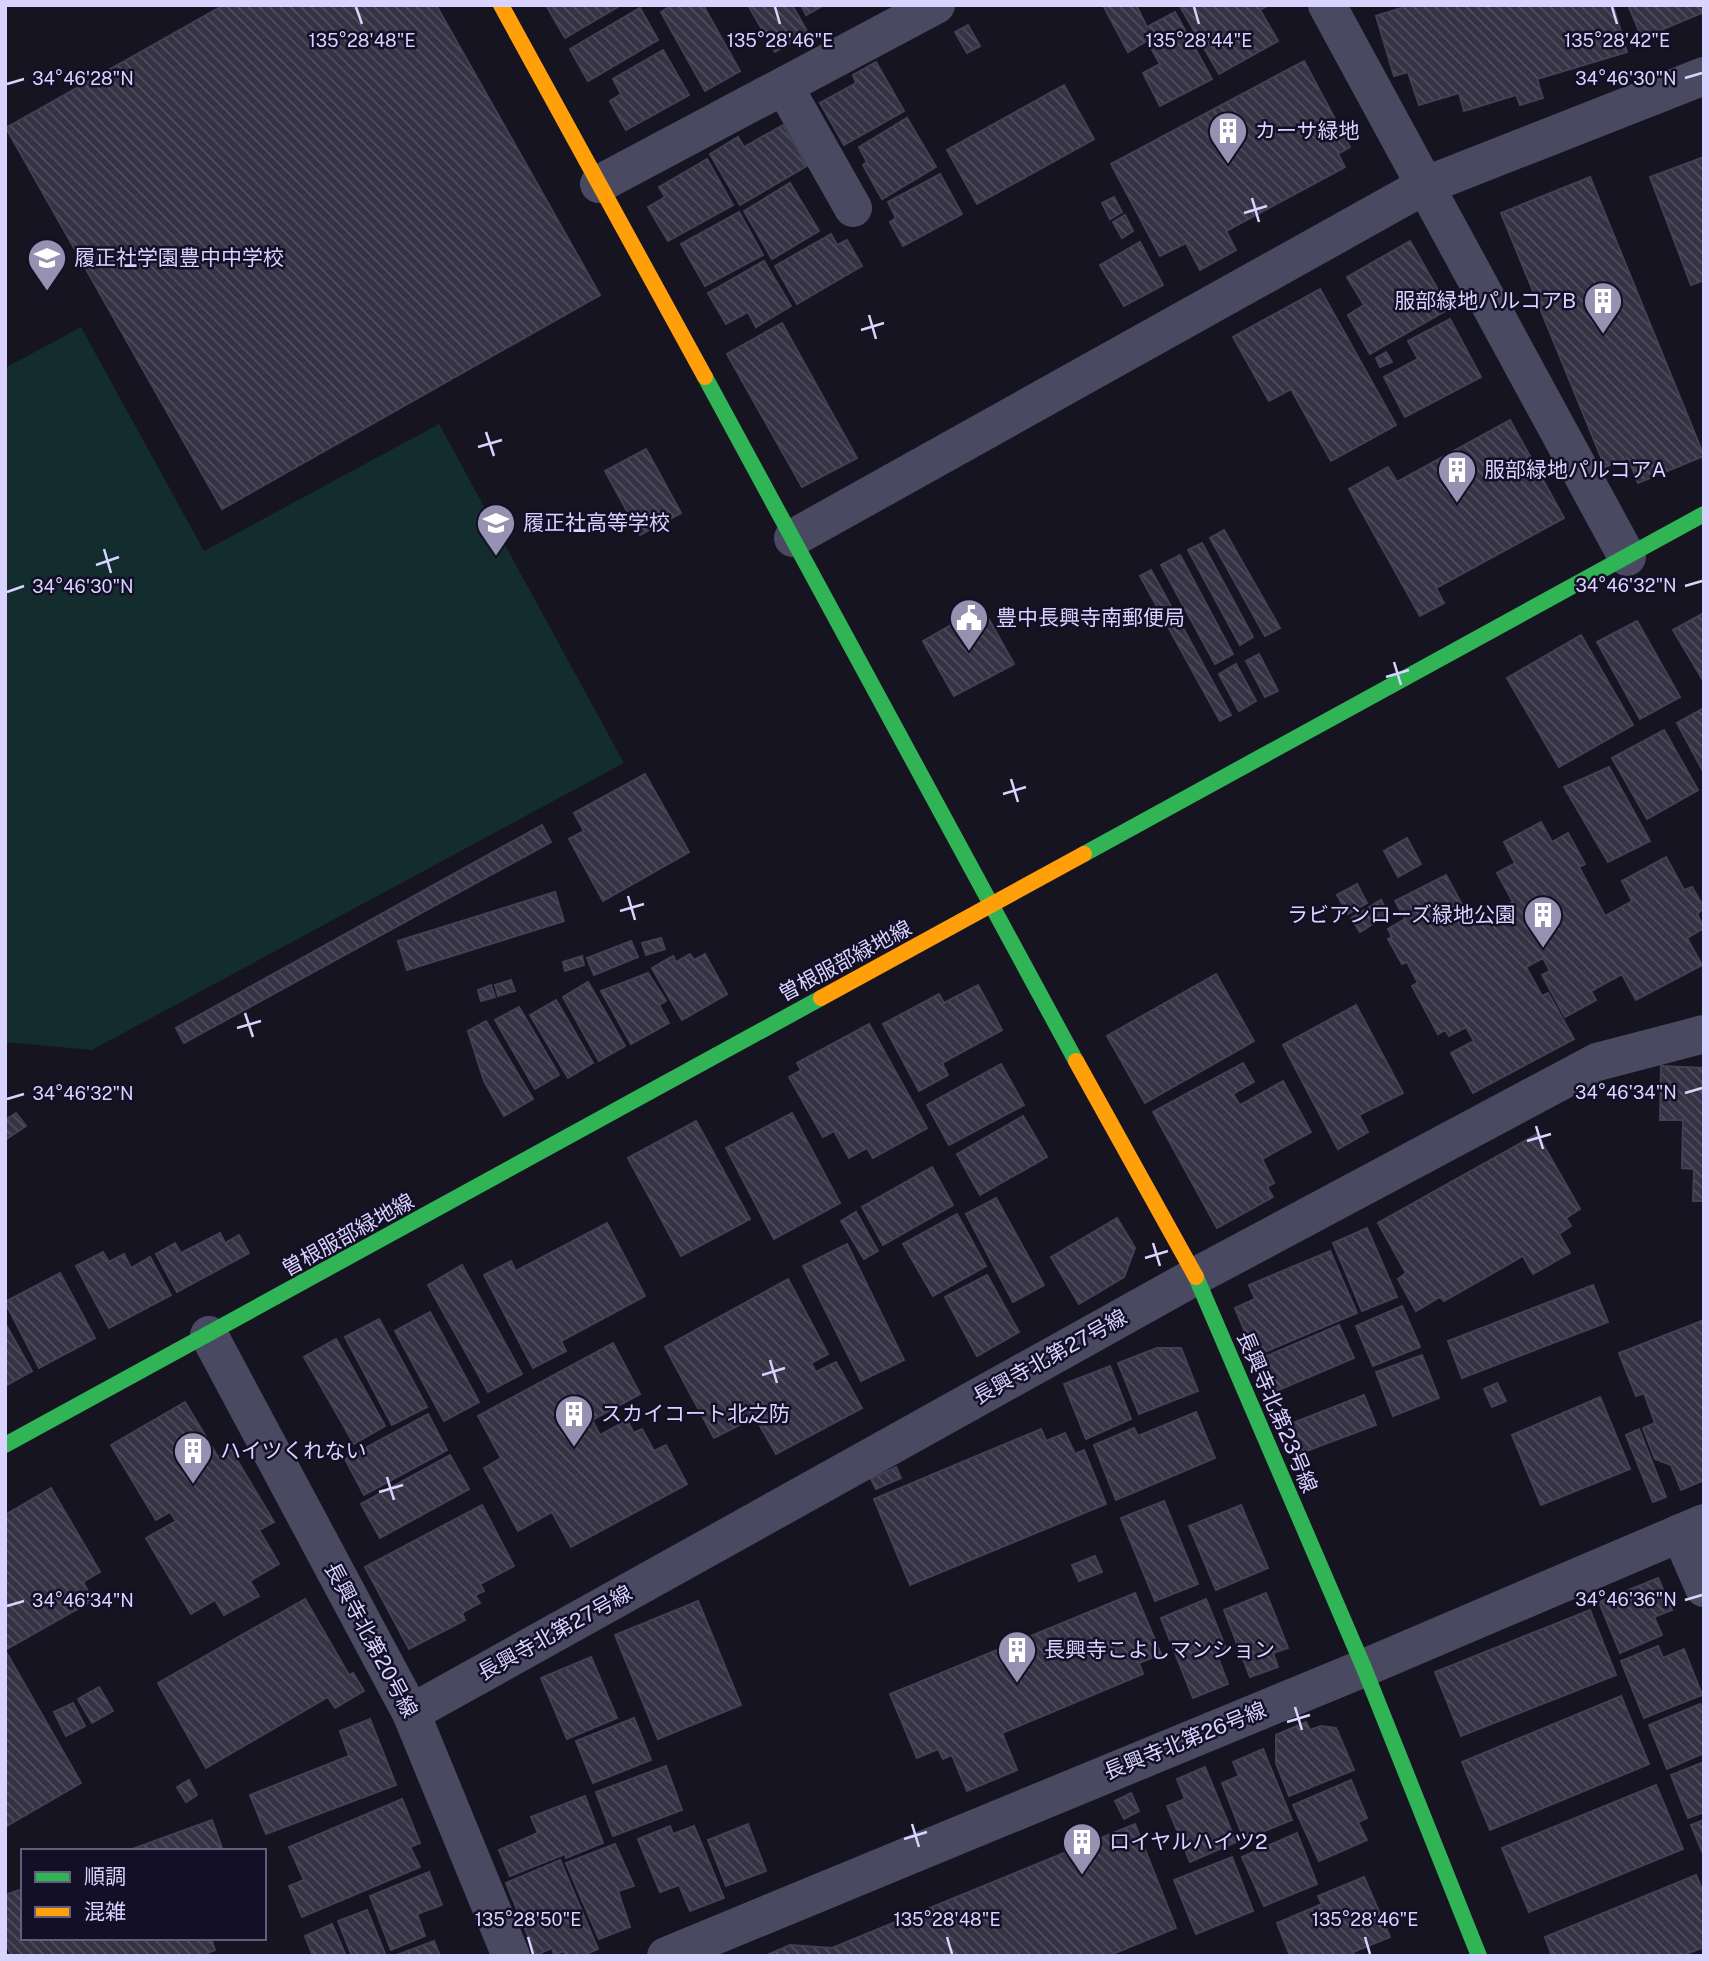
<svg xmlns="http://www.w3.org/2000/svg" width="1709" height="1961" font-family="'Public Sans','Noto Sans JP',sans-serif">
<defs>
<pattern id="building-back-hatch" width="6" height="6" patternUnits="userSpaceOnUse" patternTransform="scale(1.75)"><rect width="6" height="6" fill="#343243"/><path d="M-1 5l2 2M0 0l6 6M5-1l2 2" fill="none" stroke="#514f5f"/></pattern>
</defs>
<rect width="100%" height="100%" fill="#161421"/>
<polygon fill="#132c2d" points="81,327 204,551 439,424 624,763 92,1050 5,1042 5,368"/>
<g fill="url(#building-back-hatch)" stroke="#433f54" stroke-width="2">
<polygon points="224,5 436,5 600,295 222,509 6,128"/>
<polygon points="551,5 621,5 565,38 547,7"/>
<polygon points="672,5 703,5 740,71 705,91 661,12"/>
<polygon points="748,5 792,5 808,33 775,52"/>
<polygon points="801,5 824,5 806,15"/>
<polygon points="1103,5 1136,5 1147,27 1175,12 1212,79 1160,106 1143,73 1160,64 1147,41 1128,52"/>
<polygon points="1186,5 1269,5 1260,10 1278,41 1219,74 1181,8"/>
<polygon points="1411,5 1613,5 1627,52 1537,79 1543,98 1520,105 1516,95 1464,111 1459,93 1419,105 1408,72 1394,76 1376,16"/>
<polygon points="1628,5 1704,5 1704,12 1642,38"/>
<polygon points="640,8 658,40 588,81 570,49"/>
<polygon points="968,25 980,46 967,53 955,32"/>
<polygon points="663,50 689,95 626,130 610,101 621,94 613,79"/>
<polygon points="1304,61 1350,147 1338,154 1345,167 1226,231 1236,250 1200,270 1186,243 1160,256 1111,164"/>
<polygon points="876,62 904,111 844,145 820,103 856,83 853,75"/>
<polygon points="1064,85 1094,139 977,204 947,150"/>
<polygon points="907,118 936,167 882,199 863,165 867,162 859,147"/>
<polygon points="783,125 807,166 740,205 710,154 738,137 744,147"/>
<polygon points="1704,157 1704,280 1691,285 1650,177"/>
<polygon points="707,159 733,205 668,241 648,207 665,197 659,187"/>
<polygon points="940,174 962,214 903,246 890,222 896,218 888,202"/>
<polygon points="1590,177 1704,456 1638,483 1628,458 1605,467 1501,213"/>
<polygon points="790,183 819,231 772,259 744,211"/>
<polygon points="1114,197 1122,212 1110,219 1102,203"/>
<polygon points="739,212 763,255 705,286 681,244"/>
<polygon points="1125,215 1133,231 1122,238 1113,222"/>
<polygon points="831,234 837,245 847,240 862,266 797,304 775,266"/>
<polygon points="1410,241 1449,309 1370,354 1348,315 1364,305 1347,277"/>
<polygon points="1140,242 1163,285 1124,306 1100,265"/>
<polygon points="764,261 791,306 756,327 748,312 726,324 708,293"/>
<polygon points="1320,289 1396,425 1331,461 1291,389 1269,401 1233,337"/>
<polygon points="1450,319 1481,377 1405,417 1384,377 1418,359 1408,341"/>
<polygon points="782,323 857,458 802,487 727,354"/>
<polygon points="1386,352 1392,362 1380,367 1376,358"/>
<polygon points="1510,420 1564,518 1436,588 1444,603 1420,616 1349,489 1388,467 1397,482"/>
<polygon points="646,449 681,513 640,535 605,471"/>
<polygon points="1224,530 1280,628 1265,636 1210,538"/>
<polygon points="1202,543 1253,637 1240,645 1188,550"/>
<polygon points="1180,555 1233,654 1215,664 1161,565"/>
<polygon points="1151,570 1231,715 1220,721 1140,576"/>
<polygon points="982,607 1014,664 954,696 923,641"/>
<polygon points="1704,613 1704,682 1673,630"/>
<polygon points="1637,621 1680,697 1640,719 1597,642"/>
<polygon points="1581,635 1633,725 1559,767 1507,678"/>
<polygon points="1259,654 1278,691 1265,697 1246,661"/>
<polygon points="1236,664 1256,701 1239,711 1219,674"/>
<polygon points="1704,708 1704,773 1677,723"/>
<polygon points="1664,730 1698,790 1647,819 1612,758"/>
<polygon points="1609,767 1650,841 1608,862 1564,787"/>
<polygon points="645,774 689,852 603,901 569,839 584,831 574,813"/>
<polygon points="1541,822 1552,842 1568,833 1585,864 1579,867 1605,916 1632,901 1622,881 1666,857 1684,890 1692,887 1704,908 1697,914 1704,928 1687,938 1702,965 1636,1000 1622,974 1591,991 1596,1000 1565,1017 1542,975 1550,971 1543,958 1526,967 1542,996 1548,993 1574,1039 1473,1093 1451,1053 1474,1041 1466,1027 1449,1036 1445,1030 1438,1034 1412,986 1418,983 1407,962 1402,964 1388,939 1392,937 1388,929 1405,919 1395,901 1446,875 1472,923 1513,902 1497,873 1515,863 1504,842"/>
<polygon points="542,825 551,842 184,1043 176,1028"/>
<polygon points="1407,838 1421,864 1398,877 1384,851"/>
<polygon points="1357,884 1367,903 1348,914 1337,895"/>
<polygon points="555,892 564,921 407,970 398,941"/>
<polygon points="1381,900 1388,914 1360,932 1351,918"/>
<polygon points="661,938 665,949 646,955 642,943"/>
<polygon points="631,941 638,957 594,975 587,958"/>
<polygon points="690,954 694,960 705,954 727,994 682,1020 652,968 673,956 676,962"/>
<polygon points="582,956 584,965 565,971 563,962"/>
<polygon points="648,973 666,1001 659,1005 669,1023 631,1044 601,991"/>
<polygon points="1216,974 1254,1041 1145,1103 1107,1036"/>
<polygon points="511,980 515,991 498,996 495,985"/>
<polygon points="588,982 625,1046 599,1061 563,997"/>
<polygon points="491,985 495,997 481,1001 478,990"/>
<polygon points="978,985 1002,1030 942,1063 948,1075 919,1091 883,1024 939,994 944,1003"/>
<polygon points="556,1000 593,1063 568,1078 530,1015"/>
<polygon points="1356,1005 1403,1093 1359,1115 1368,1132 1338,1149 1283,1045"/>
<polygon points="519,1007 559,1075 535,1089 495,1020"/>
<polygon points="486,1021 533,1099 504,1116 484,1081 468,1031"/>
<polygon points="869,1024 927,1128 873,1158 867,1148 849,1158 834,1131 823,1137 789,1077 801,1070 797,1063"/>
<polygon points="1243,1063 1254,1082 1233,1094 1240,1105 1283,1081 1311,1132 1262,1159 1274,1183 1267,1187 1273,1197 1217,1228 1153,1112"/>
<polygon points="1001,1064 1024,1105 949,1145 927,1105"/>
<polygon points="1661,1066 1704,1068 1704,1201 1693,1201 1694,1169 1682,1168 1683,1120 1660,1120"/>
<polygon points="16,1113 26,1126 5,1140 5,1120"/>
<polygon points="792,1113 840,1203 774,1239 726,1148"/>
<polygon points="1023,1116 1047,1157 980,1195 957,1154"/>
<polygon points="696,1121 750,1219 681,1256 628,1158"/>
<polygon points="1537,1134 1580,1209 1566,1218 1571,1226 1559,1234 1570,1253 1533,1274 1523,1256 1444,1301 1440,1297 1416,1311 1398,1279 1406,1273 1378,1223"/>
<polygon points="932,1167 953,1205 883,1245 862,1207"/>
<polygon points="996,1198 1044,1285 1013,1302 966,1214"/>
<polygon points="856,1212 878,1251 864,1259 841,1221"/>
<polygon points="957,1214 986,1266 933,1296 903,1244"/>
<polygon points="1117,1218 1135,1248 1124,1277 1079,1304 1051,1257"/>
<polygon points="607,1223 645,1296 561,1341 566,1351 533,1368 484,1275 511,1261 516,1271"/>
<polygon points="1367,1228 1397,1297 1362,1311 1333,1243"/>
<polygon points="220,1233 225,1243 239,1235 249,1253 177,1292 156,1254 175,1243 181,1253"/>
<polygon points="847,1244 904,1360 861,1381 803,1266"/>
<polygon points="1330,1251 1357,1313 1255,1356 1235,1308 1255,1299 1249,1285"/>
<polygon points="103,1252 109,1262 124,1254 131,1268 150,1257 171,1295 109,1328 76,1266"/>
<polygon points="462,1265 522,1374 488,1392 428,1285"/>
<polygon points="60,1273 95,1338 39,1368 5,1302"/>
<polygon points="987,1275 1019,1332 977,1356 945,1297"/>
<polygon points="788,1279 828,1354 811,1363 816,1372 836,1362 862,1408 776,1454 755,1417 714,1438 665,1347"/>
<polygon points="1593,1285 1608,1322 1462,1378 1448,1341"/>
<polygon points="1402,1306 1420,1347 1373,1366 1356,1326"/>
<polygon points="430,1312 479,1402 444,1421 395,1331"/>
<polygon points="379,1319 427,1407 392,1425 345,1337"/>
<polygon points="1704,1320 1704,1480 1681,1490 1671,1465 1655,1459 1643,1428 1655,1423 1644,1393 1636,1396 1619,1353"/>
<polygon points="5,1323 32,1371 5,1386"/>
<polygon points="1339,1325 1354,1358 1274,1392 1260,1359"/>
<polygon points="336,1339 385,1426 354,1444 304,1357"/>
<polygon points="613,1343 640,1394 592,1420 600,1435 627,1420 634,1433 642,1429 654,1451 666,1445 687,1484 571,1547 552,1512 518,1531 484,1468 501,1458 478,1416"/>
<polygon points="1157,1348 1181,1348 1198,1391 1139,1414 1118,1363"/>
<polygon points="1422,1355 1439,1398 1393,1416 1376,1372"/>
<polygon points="1110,1366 1131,1419 1086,1439 1064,1384"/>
<polygon points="1497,1383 1506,1401 1492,1407 1484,1389"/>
<polygon points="1364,1395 1376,1425 1301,1453 1290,1424"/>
<polygon points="1600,1397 1630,1469 1541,1505 1512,1435"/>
<polygon points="185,1402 218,1457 231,1450 274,1522 259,1530 279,1564 250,1581 259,1596 224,1615 215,1600 191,1614 146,1538 176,1521 170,1512 156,1520 111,1445"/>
<polygon points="1196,1412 1215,1458 1116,1500 1094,1445 1134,1428 1138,1436"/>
<polygon points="428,1414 447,1450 364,1495 345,1459"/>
<polygon points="1041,1429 1046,1441 1065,1433 1075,1454 1084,1450 1106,1504 910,1585 874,1499"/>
<polygon points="1639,1429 1666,1497 1653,1502 1626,1435"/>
<polygon points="450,1455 469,1489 380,1538 361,1504"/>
<polygon points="896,1467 901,1478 876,1489 871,1479"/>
<polygon points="51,1488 100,1572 83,1582 93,1600 5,1650 5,1515"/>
<polygon points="1164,1501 1198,1584 1155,1601 1121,1518"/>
<polygon points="482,1505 514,1566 480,1584 484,1591 475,1595 480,1603 462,1613 465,1620 409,1649 365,1567"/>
<polygon points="1241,1505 1268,1568 1216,1590 1189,1526"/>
<polygon points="1095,1556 1102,1572 1079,1581 1072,1565"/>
<polygon points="1658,1578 1672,1610 1654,1617 1662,1635 1620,1653 1599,1602"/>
<polygon points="1135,1593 1161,1654 1139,1663 1143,1674 1002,1733 1017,1770 967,1791 952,1755 943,1759 938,1749 917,1758 890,1694"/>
<polygon points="1266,1593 1288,1648 1273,1653 1278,1667 1250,1677 1224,1610"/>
<polygon points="305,1599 349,1675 353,1673 364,1691 335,1708 328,1697 206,1768 158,1683"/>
<polygon points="1206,1599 1227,1651 1217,1655 1228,1684 1193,1698 1161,1618"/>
<polygon points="698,1601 741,1705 658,1739 615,1635"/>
<polygon points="1590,1610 1616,1675 1461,1736 1435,1672"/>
<polygon points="1658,1646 1663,1658 1684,1649 1702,1695 1644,1718 1621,1661"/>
<polygon points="5,1650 81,1783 5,1827"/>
<polygon points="591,1657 617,1718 567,1739 541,1678"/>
<polygon points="99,1687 113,1711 92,1723 78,1699"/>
<polygon points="1621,1696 1649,1764 1490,1830 1462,1762"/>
<polygon points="73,1703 85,1726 66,1736 54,1712"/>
<polygon points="1700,1704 1704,1712 1704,1753 1667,1769 1649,1725"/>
<polygon points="634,1718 651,1760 593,1783 576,1741"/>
<polygon points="370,1719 396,1785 266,1834 250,1795 349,1756 340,1731"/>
<polygon points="1306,1722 1310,1730 1321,1726 1336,1728 1354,1770 1289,1796 1276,1763 1276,1735"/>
<polygon points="1263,1749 1292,1820 1244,1839 1222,1783 1239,1776 1233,1762"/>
<polygon points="1704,1762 1704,1812 1688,1818 1671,1775"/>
<polygon points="666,1766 682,1810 613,1836 596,1792"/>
<polygon points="1205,1767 1236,1842 1190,1862 1167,1806 1185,1799 1177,1779"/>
<polygon points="189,1780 197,1795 186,1802 177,1787"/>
<polygon points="1351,1780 1367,1818 1358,1822 1367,1840 1319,1861 1293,1805"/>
<polygon points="1656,1785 1683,1849 1529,1912 1502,1848"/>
<polygon points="1131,1793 1139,1811 1124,1819 1115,1801"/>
<polygon points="585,1796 603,1843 566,1858 565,1854 510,1876 499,1850 538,1833 531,1817"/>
<polygon points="402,1799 420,1843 410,1847 420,1867 302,1917 289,1886 304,1880 289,1847"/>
<polygon points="212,1820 223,1851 127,1851"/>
<polygon points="1704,1820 1704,1856 1691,1825"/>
<polygon points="748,1824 766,1871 726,1886 708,1840"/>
<polygon points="1135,1824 1176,1928 1108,1956 765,1956 790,1945 832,1948"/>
<polygon points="670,1826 673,1834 694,1826 724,1898 690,1911 679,1885 660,1892 638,1839"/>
<polygon points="1297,1833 1317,1884 1264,1906 1242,1857"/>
<polygon points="615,1844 634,1886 618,1891 630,1927 599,1939 566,1863"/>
<polygon points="1232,1857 1253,1911 1196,1934 1174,1880"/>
<polygon points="560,1860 598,1949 582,1956 566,1956 564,1951 554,1955 552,1948 536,1955 506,1883"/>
<polygon points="429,1872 442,1905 417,1914 425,1936 391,1950 370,1896"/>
<polygon points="1696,1875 1704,1894 1704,1947 1681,1956 1552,1956 1545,1937"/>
<polygon points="1364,1877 1390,1937 1353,1952 1355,1956 1290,1956 1277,1923 1322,1904 1318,1896"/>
<polygon points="23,1889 23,1938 211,1938 215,1950 201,1956 11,1956 5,1939 5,1895"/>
<polygon points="367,1910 386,1956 352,1956 338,1921"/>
<polygon points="332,1924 346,1956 313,1956 305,1936"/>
<polygon points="434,1941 440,1956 397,1955"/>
</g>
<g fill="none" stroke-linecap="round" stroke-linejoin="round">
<g stroke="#4a4962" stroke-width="38">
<polyline points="1327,5 1627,557"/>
<polyline points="784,86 853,208"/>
<polyline points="599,184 936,5"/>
<polyline points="793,538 1424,186 1704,76"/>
<polyline points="209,1335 411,1713 511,1956"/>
<polyline points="1680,1533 1704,1588"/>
<polyline points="411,1713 1196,1276 1597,1062 1704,1034"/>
<polyline points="666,1956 1364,1668 1704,1523"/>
</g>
<g stroke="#30b455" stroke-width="16">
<polyline points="705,377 1076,1061"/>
<polyline points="1084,854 1704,514"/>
<polyline points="1196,1277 1364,1668 1479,1956"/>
<polyline points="5,1445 821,998"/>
</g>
<g stroke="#ff9f0a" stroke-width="16">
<polyline points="501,5 705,377"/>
<polyline points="821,998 1084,854"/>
<polyline points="1076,1061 1196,1277"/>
</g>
</g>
<path fill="none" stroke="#d9d4ff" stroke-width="2.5" d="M356 7 362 24M775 7 780 24M1194 7 1199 24M1612 7 1617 24M1685 78 1702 73M7 84 24 79M1252 198 1259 222M1244 213 1267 206M869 315 876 339M861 330 884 323M486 432 494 456M478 447 502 440M104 549 111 573M96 565 119 557M1685 586 1702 581M7 592 24 586M1394 662 1401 685M1386 677 1409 670M1011 779 1018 802M1003 794 1026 787M628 896 635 920M620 911 644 904M245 1013 253 1037M237 1028 261 1021M1685 1093 1702 1088M7 1099 24 1094M1536 1126 1543 1149M1527 1141 1551 1134M1153 1243 1160 1266M1145 1258 1168 1251M770 1360 777 1383M762 1375 785 1368M387 1477 394 1500M379 1492 403 1485M1685 1600 1702 1595M7 1606 24 1601M1295 1707 1302 1730M1287 1722 1310 1715M912 1824 919 1847M904 1839 927 1832M528 1937 533 1954M947 1937 952 1954M1365 1937 1370 1954"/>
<defs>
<g id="building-pin" transform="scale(2.0125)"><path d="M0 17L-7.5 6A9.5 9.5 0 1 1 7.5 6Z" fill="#9591b1" stroke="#130f26"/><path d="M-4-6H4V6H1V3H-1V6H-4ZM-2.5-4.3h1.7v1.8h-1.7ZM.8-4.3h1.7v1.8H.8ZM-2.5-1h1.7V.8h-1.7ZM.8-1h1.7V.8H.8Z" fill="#fff"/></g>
<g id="school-pin" transform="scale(2.0125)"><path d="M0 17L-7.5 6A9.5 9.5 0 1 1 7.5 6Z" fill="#9591b1" stroke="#130f26"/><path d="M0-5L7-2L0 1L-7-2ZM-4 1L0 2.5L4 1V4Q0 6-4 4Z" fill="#fff"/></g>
<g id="civic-pin" transform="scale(2.0125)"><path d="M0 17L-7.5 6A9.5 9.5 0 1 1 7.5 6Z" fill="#9591b1" stroke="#130f26"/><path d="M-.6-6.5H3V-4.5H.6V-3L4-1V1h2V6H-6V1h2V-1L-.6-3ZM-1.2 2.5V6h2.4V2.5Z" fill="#fff"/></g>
</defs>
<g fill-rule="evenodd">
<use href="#building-pin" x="1228" y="131"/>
<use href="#school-pin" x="47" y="258"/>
<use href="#building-pin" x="1603" y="301"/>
<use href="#building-pin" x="1457" y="470"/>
<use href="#school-pin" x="496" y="523"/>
<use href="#civic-pin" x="969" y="618"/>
<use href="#building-pin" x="1543" y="915"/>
<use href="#building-pin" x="574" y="1414"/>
<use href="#building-pin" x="193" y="1451"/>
<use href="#building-pin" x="1017" y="1650"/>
<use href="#building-pin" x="1082" y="1842"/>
</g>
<g text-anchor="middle" stroke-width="5" stroke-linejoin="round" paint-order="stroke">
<g font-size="21" fill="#d9d4ff" stroke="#130f26" text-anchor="start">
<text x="1255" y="138">カーサ緑地</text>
<text x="74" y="265">履正社学園豊中中学校</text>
<text x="1576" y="308" text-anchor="end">服部緑地パルコアB</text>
<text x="1484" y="477">服部緑地パルコアA</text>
<text x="523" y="530">履正社高等学校</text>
<text x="996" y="625">豊中長興寺南郵便局</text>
<text x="1516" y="922" text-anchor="end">ラビアンローズ緑地公園</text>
<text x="601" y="1421">スカイコート北之防</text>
<text x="220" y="1458">ハイツくれない</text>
<text x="1044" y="1657">長興寺こよしマンション</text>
<text x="1109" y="1849">ロイヤルハイツ2</text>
</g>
<g font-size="21" fill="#d9d4ff" stroke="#130f26">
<text transform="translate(845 961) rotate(-28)" y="7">曽根服部緑地線</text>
<text transform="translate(348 1235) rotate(-29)" y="7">曽根服部緑地線</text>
<text transform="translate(1050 1357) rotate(-29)" y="7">長興寺北第27号線</text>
<text transform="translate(1277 1412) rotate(67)" y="7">長興寺北第23号線</text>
<text transform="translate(555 1633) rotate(-29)" y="7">長興寺北第27号線</text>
<text transform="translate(371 1640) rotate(62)" y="7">長興寺北第20号線</text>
<text transform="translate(1185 1741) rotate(-22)" y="7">長興寺北第26号線</text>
</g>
</g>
<g font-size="18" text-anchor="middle" fill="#d9d4ff" stroke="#130f26" stroke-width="5" stroke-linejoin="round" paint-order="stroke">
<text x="362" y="47">135°28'48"E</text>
<text x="780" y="47">135°28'46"E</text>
<text x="1199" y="47">135°28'44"E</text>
<text x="1617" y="47">135°28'42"E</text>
<text x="1626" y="85">34°46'30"N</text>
<text x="83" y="85">34°46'28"N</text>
<text x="1626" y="592">34°46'32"N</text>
<text x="83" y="593">34°46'30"N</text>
<text x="1626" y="1099">34°46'34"N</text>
<text x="83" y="1100">34°46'32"N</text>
<text x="1626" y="1606">34°46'36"N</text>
<text x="83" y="1607">34°46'34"N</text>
<text x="528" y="1926">135°28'50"E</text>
<text x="947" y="1926">135°28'48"E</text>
<text x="1365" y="1926">135°28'46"E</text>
</g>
<rect width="1709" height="1961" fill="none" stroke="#d9d4ff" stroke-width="14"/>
<rect x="21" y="1849" width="245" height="91" fill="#130f26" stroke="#625e7d" stroke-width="2"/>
<rect x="35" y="1872" width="35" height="10" fill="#30b455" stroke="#625e7d" stroke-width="2"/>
<text x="84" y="1884" font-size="21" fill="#d9d4ff">順調</text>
<rect x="35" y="1907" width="35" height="10" fill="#ff9f0a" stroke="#625e7d" stroke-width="2"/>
<text x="84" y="1919" font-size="21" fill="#d9d4ff">混雑</text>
</svg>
